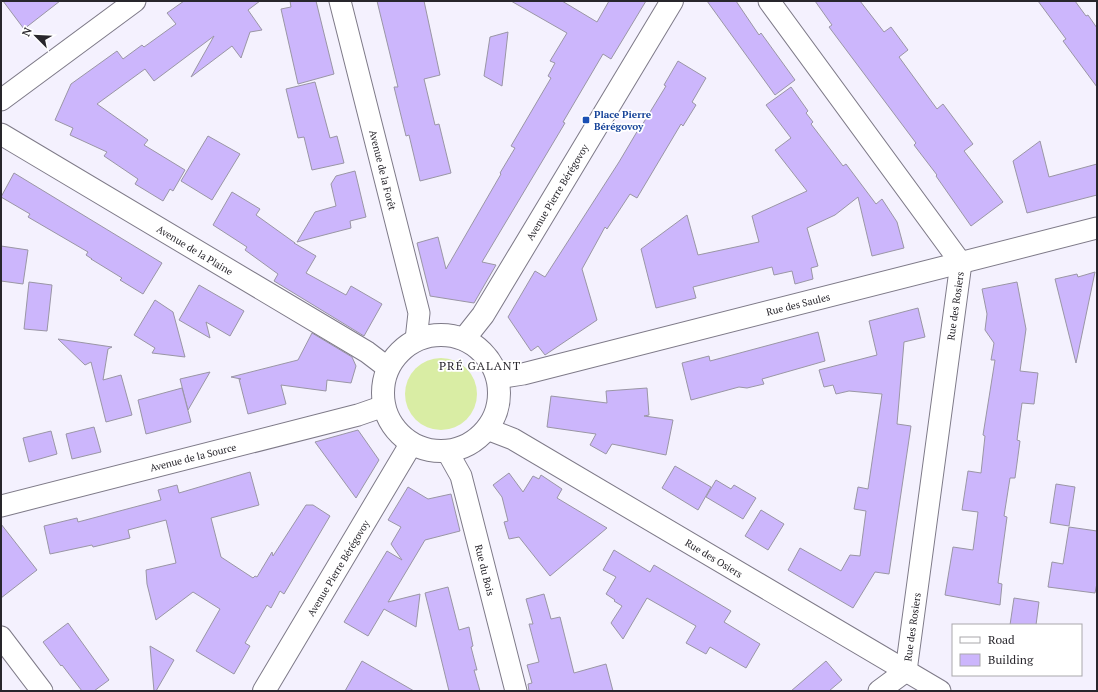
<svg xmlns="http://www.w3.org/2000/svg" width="1098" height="692" font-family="'PT Serif',serif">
<rect width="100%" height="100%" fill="#f4f1fe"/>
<circle fill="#d9eda4" cx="441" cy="394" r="36"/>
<g fill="#ccb6fc" stroke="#9a96a5">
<polygon points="3,1 60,1 24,29"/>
<polygon points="184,1 260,1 248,10 262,30 250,32 241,58 232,46 191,77 214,36 154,81 145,69 97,104 148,140 144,145 185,170 173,191 170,189 163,201 135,184 138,179 104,156 107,152 70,135 73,128 55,120 71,84 117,51 123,59 142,45 144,47 176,24 167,13"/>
<polygon points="290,1 316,1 334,74 298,84 281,9 291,7"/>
<polygon points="377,1 424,1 440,75 424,79 435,125 439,124 451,173 420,181 409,135 406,136 394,87 398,87"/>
<polygon points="511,1 562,1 597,22 609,1 646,1 611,59 603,54 563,122 565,123 482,262 496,265 474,303 430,296 430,295 417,243 438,237 446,269 501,174 500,173 515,148 511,146 551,78 548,76 555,63 550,61 567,33"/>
<polygon points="707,1 736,1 759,35 761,33 795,80 775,95"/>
<polygon points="815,1 860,1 884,32 891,27 908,50 899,57 937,109 943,104 973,144 964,151 1003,202 971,226 936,176 937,175 914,145 916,143 829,27 832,25"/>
<polygon points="1038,1 1075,1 1086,16 1088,15 1097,28 1097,87 1063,41 1066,39"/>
<polygon points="508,32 502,86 484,76 490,37"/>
<polygon points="678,61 706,78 692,102 696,105 683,126 681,124 637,198 630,194 607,229 605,227 582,269 597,320 545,355 538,346 531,351 508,317 535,271 545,277 619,162 638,130 639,130 666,86 664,85"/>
<polygon points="315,82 330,138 337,136 344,163 312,170 304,137 298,138 286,89"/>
<polygon points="791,87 808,111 806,113 813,122 811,124 843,166 846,164 876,204 882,199 897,222 904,248 872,256 858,197 835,215 807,228 818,266 811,268 813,279 795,284 792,271 774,275 772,267 693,287 696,298 656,308 641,249 687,215 698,255 759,242 752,216 807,191 775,150 791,138 766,105"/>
<polygon points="208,136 240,154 212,200 181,181"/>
<polygon points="1040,141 1049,177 1097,164 1097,195 1027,213 1013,161"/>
<polygon points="355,171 366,217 350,221 351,228 297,242 315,212 336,206 331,184 336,176"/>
<polygon points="14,173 162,263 143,294 120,280 122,278 91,259 92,259 86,255 88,252 28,217 30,214 1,197"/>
<polygon points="232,192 260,209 256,215 295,243 294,243 316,256 306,273 346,295 351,286 382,304 364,336 274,281 278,274 245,250 247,247 213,225"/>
<polygon points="1,246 28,250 23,284 1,281"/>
<polygon points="1095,272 1076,363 1055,279 1077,274 1078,277"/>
<polygon points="29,282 52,285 47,331 24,329"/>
<polygon points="1017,282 1026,329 1020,371 1038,373 1034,404 1022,403 1017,440 1020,441 1015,478 1010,478 1004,516 1007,517 998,583 1002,584 1000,605 945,595 953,547 973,550 978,512 962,510 968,471 981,473 985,436 983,435 995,360 991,360 994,343 985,330 987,314 982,289"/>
<polygon points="199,285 244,311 230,336 206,322 210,338 179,320"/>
<polygon points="155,300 173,312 185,357 152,353 155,348 134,335"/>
<polygon points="918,308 925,337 904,342 897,424 911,426 889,574 875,572 853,608 788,570 800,548 841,571 850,555 860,556 866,511 854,509 858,487 868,489 882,394 849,391 836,394 833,385 824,387 819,370 877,355 869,321"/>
<polygon points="818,332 825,361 762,379 764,384 747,388 739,387 691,400 682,363 709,356 710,361"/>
<polygon points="312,333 352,357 356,366 351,383 327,380 326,391 281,385 286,404 248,414 239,379 241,379 231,377 298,360"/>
<polygon points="58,339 112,347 108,349 103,380 121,375 132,415 106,422 91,362 85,365"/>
<polygon points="210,372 188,410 180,379"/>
<polygon points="182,388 191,422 146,434 138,400"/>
<polygon points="647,388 649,415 644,416 673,420 666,455 612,444 606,454 590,445 596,434 547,427 551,396 607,403 606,391"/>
<polygon points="94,427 101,452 72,459 66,434"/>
<polygon points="358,430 379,460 356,498 315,442"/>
<polygon points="51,431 57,454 29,462 23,438"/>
<polygon points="675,466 711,487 698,510 662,488"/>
<polygon points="250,472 259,505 211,518 221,557 253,578 255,576 257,577 272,552 273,556 306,505 313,505 330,516 284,594 280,591 271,608 267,605 245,643 250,646 234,674 196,651 220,609 193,592 156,620 147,584 146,570 176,563 166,520 128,530 130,538 93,547 92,545 50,554 44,526 77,518 78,522 161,500 158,490 177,485 179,493"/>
<polygon points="509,473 523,492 533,476 539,479 541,475 562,489 557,498 607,528 550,576 519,537 509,539 504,522 508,521 502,497 493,485"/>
<polygon points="716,480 731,489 734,485 756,498 743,519 706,497"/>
<polygon points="1056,484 1075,487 1069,526 1050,523"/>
<polygon points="408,487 428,499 451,494 460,531 425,540 388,602 420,594 416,627 384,609 368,636 344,622 387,551 402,560 391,544 401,527 388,520"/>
<polygon points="761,510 784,524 768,550 745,536"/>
<polygon points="1,524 37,570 1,598"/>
<polygon points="1069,527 1097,531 1097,583 1095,593 1048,587 1052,562 1063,564"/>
<polygon points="614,550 650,572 654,565 731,611 724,622 760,644 746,668 710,647 706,654 686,643 696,626 647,598 623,639 611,623 622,606 614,601 615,600 606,594 616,577 603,570"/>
<polygon points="448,587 459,630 469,627 473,646 471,647 477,670 474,670 480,691 449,691 425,593"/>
<polygon points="544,594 551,619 560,617 574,673 606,664 613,691 529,691 528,684 532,683 527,665 539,662 529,624 533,624 526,599"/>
<polygon points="1014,598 1039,602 1036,625 1010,625"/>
<polygon points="68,623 109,680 94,691 82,691 62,665 61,666 43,642"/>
<polygon points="150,646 174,660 156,691 154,691"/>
<polygon points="362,661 414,691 345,691"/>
<polygon points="826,661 842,680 829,691 791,691"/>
</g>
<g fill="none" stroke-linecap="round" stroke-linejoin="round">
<g stroke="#7e7a88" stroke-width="23">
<g id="minor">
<polyline points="340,1 419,313 416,340"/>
<polyline points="769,1 961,263 906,671 879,691"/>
<polyline points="1,100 135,1"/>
<polyline points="1,134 367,352 388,368"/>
<polyline points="497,378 523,374 1097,228"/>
<polyline points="487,429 513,439 940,691"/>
<polyline points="447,451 461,476 516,691"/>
<polyline points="1,506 358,415 384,406"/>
<polyline points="1,637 42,691"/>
</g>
</g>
<g stroke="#7e7a88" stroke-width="24">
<g id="tertiary">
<circle cx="441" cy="393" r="58"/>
<polyline points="464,339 483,315 672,1"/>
<polyline points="264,691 411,444"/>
</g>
</g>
<use href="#minor" stroke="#fff" stroke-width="21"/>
<use href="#tertiary" stroke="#fff" stroke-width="22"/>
</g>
<rect fill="#1a4fb4" stroke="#fff" stroke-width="1.5" x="582" y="116" width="8" height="8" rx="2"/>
<g text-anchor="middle" stroke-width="3.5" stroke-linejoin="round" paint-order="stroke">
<g font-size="10" font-weight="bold" fill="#164399" stroke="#fff" text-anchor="start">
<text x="594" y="118">Place Pierre<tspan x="594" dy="12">Bérégovoy</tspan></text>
</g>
<g font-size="10" fill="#28262c" stroke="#fff">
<text transform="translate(383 170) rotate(76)" y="4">Avenue de la Forêt</text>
<text transform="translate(557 192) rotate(-59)" y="4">Avenue Pierre Bérégovoy</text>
<text transform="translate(195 250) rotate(31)" y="4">Avenue de la Plaine</text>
<text transform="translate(798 304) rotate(-14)" y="4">Rue des Saules</text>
<text transform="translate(955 306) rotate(-82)" y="4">Rue des Rosiers</text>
<text transform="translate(193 457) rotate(-14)" y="4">Avenue de la Source</text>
<text transform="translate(714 558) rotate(31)" y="4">Rue des Osiers</text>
<text transform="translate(338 568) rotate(-59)" y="4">Avenue Pierre Bérégovoy</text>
<text transform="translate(485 570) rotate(76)" y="4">Rue du Bois</text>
<text transform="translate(912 627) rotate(-82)" y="4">Rue des Rosiers</text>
</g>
<g font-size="12" letter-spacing="1" fill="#28262c" stroke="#fff">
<text x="480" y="370">PRÉ GALANT</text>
</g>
</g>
<rect width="1098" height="692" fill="none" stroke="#28262c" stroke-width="4"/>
<rect x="952" y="624" width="130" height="52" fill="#ffffff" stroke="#a9a8ab"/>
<rect x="960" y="637" width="20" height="6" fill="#ffffff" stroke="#a9a8ab"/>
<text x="988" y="644" font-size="12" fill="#28262c">Road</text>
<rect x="960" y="654" width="20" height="12" fill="#ccb6fc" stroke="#a9a8ab"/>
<text x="988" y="664" font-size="12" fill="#28262c">Building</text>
<g transform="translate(36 36) rotate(294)" stroke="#ffffff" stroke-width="3" paint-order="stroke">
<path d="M0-3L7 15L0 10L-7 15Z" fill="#28262c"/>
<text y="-6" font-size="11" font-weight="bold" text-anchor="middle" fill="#28262c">N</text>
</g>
</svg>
